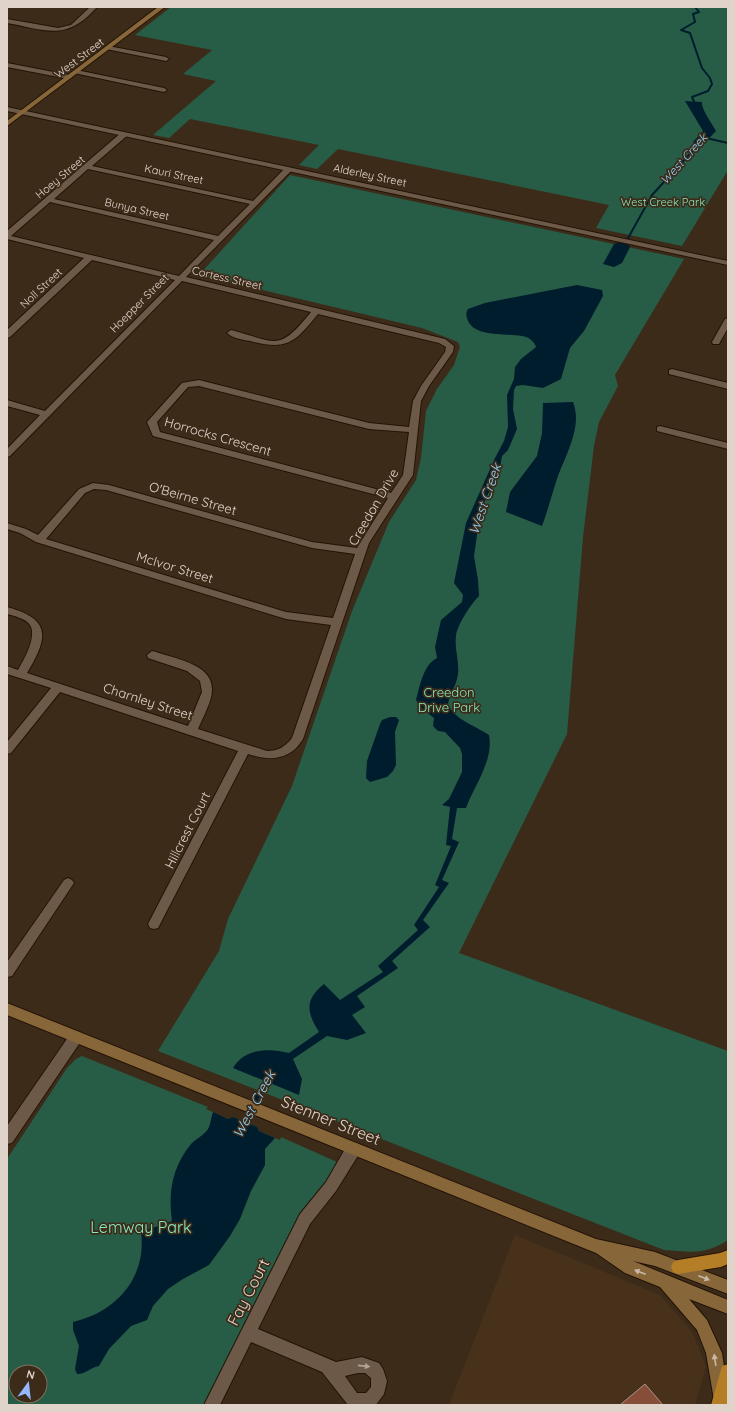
<svg xmlns="http://www.w3.org/2000/svg" width="735" height="1412" font-family="Quicksand,sans-serif">
<rect width="100%" height="100%" fill="#3d2b1a"/>
<polygon fill="#48311b" points="515,1235 660,1295 692,1332 706,1367 695,1405 449,1405"/>
<g fill="#275d46" fill-rule="evenodd">
<polygon points="171,7 728,7 728,170 682,246 596,228 609,205 338,149 317,169 299,165 319,145 190,119 169,138 153,135 216,81 183,74 212,50 135,35"/>
<path d="M290 175 684 259 615 375 618 386 599 422 594 446 583 537 567 734 459 953 728 1051V1240C705 1255 690 1252 664 1250L158 1051 219 951 228 919 292 786 352 611 389 522 416 480 421 458 426 411 437 389 454 365 460 347 458 342 422 328 199 275Z"/>
<path d="M82 1056 208 1107 206 1109 228 1119 233 1117 257 1127 259 1131 280 1140 281 1137 337 1162V1165L327 1184 310 1200 297 1219 204 1405H7V1159L67 1068 76 1059ZM16 1372H40V1396H16Z"/>
</g>
<g fill="#001d2d">
<path d="M685 101 702 102C701 109 712 123 716 131L703 145 697 146 693 142 703 131Z"/>
<polygon points="619,242 629,245 630,247 622,263 614,267 603,264 614,244"/>
<path d="M577 285 602 290 603 296 584 331 570 348 561 379 543 388 523 385 516 386 514 390 513 409 517 429 508 450 502 456 500 467 484 503 478 528 474 556 478 580 479 596C471 604 457 625 456 636 454 650 461 665 457 679 455 688 449 695 448 705 457 721 474 725 489 735 494 760 474 786 466 808H457L452 839 459 842 442 880 449 883 423 920 430 927 392 961 398 968 357 996 365 1007 352 1015 366 1033 347 1040 327 1036 293 1059 302 1079 299 1095 233 1068C245 1048 269 1048 289 1053L319 1032C307 1013 304 1000 324 984L340 1000 383 972 378 966 418 930 414 925 439 887 435 885 451 846 446 845 450 807 442 805 449 799 462 772V754L460 748 445 732 438 731 433 726 434 718 421 708 416 700C420 686 423 665 437 658L435 647 441 620 462 602 463 595 454 583 466 523 495 458 504 441 508 427 507 395 514 379 515 367 521 359 536 347C534 341 529 337 522 336 506 333 472 338 467 318 466 314 466 313 468 309L485 303Z"/>
<path d="M573 402C583 427 565 456 557 479 552 494 548 510 542 526L506 512 510 492 537 456 542 433 543 403Z"/>
<polygon points="390,717 396,717 399,720 395,732 396,765 393,771 387,777 370,782 366,778 367,761 380,724 382,720"/>
<path d="M213 1112 228 1119 233 1117 257 1127 259 1131 275 1138 265 1149V1165L251 1191 240 1219 230 1236 209 1265 183 1279 168 1289 153 1306 147 1320 131 1326 109 1349 99 1366C91 1367 86 1374 77 1374L75 1369 79 1346 73 1330V1322C116 1312 147 1278 141 1232L172 1221C168 1193 172 1167 191 1144 196 1139 207 1133 209 1127 211 1122 211 1117 213 1112Z"/>
</g>
<g fill="none" stroke-linecap="round" stroke-linejoin="round">
<g stroke="#001d2d" stroke-width="2">
<polyline points="695,7 699,12 693,14 695,22 681,30 690,33 702,68 710,78 712,84 708,91 692,97 695,104"/>
<polyline points="706,138 728,143"/>
<polyline points="627,240 652,195 700,143"/>
</g>
<polyline stroke="#001d2d" stroke-width="2.5" points="626,241 627,239"/>
<g stroke="#001d2d" stroke-width="4">
<polyline points="253,1105 268,1078"/>
<polyline points="243,1124 251,1110"/>
</g>
</g>
<polygon fill="#864e39" stroke="#b09388" points="645,1384 663,1405 620,1405"/>
<g fill="none" stroke-linecap="round" stroke-linejoin="round">
<g stroke="#231304" stroke-width="2">
<g id="minor">
<path d="M90 7H97C66 42 47 30 7 23V19L58 28 71 25Z"/>
<polygon points="108,46 166,57 169,59 166,61 106,49 105,48"/>
<polygon points="7,63 69,75 72,77 69,79 7,67"/>
<polygon points="76,70 164,88 167,90 164,92 74,73 74,71"/>
<path d="M122 132 129 134 92 166 253 201 286 167 293 169 186 277 445 339 454 346 453 352 429 386 421 401 413 475 369 543 303 739C290 761 269 761 248 754L158 928 154 929 150 928 148 924 238 751 60 692 11 753 7 754V742L51 688 7 674V666L18 670 19 668C25 658 37 636 30 625 25 618 14 616 7 614V607C51 619 49 637 27 673L188 726 202 692 200 681 187 671 148 658 147 655 152 651 156 652C175 659 214 664 212 691 212 701 202 719 198 729L267 751C278 751 285 747 292 738L331 625 286 619 36 542 20 533 7 529V523L26 529 38 535 79 489 93 483 109 485 312 542 357 548 388 498 153 436 147 422 182 383 199 380 369 423 409 427 413 401 421 386 445 352 446 347 439 343 318 314C295 342 288 351 250 341 243 340 232 338 227 333L231 330C277 342 278 353 311 312L182 281 10 456 7 457V449L40 415 7 406V400L45 411 175 280 92 260 10 337 7 338V330L84 258 7 239V231ZM88 169 250 204 218 236 54 199ZM50 202 214 240 179 276 11 236ZM199 386 369 429 409 432 403 475 391 493 160 432 157 422 188 387ZM94 489 106 490 312 548 355 554 333 618 286 612 46 539 85 493Z"/>
<polygon points="728,318 728,328 720,342 719,344 713,344 712,342 725,319"/>
<polygon points="672,369 728,383 728,389 669,374 669,370"/>
<polygon points="660,426 728,443 728,449 657,431 657,427"/>
<polygon points="68,878 72,880 74,883 12,976 7,977 7,962 64,880"/>
<polygon points="76,1031 81,1033 83,1037 81,1041 12,1143 7,1144 7,1126 71,1033"/>
<path d="M354 1143 359 1144 361 1149 359 1154 336 1191 310 1224 258 1329 336 1362 362 1357 379 1363 383 1369 387 1381 384 1394 376 1405H348L322 1372 251 1342 220 1405H204L300 1214 326 1182 345 1149 349 1144ZM358 1373H365L371 1378V1387L366 1393H357L345 1376Z"/>
</g>
</g>
<g stroke="#231304" stroke-width="2">
<polygon id="tertiary" points="7,107 728,261 728,265 7,111"/>
</g>
<g stroke="#231304" stroke-width="2">
<g id="secondary">
<polygon points="158,7 165,7 7,126 7,121"/>
<polygon points="7,1003 596,1239 655,1252 728,1280 728,1294 655,1266 633,1261 728,1300 728,1314 689,1299 707,1320 722,1353 728,1394 726,1400 720,1402 714,1400 706,1353 697,1330 660,1287 625,1273 596,1253 7,1015"/>
</g>
</g>
<g stroke="#231304" stroke-width="2">
<g id="trunk">
<polygon points="728,1250 728,1264 721,1267 678,1274 673,1272 671,1267 673,1262 678,1260 720,1253"/>
<polygon points="728,1364 727,1405 711,1405 722,1366"/>
</g>
</g>
<use href="#minor" fill="#6d5947" fill-rule="evenodd"/>
<use href="#tertiary" fill="#6d5947" fill-rule="evenodd"/>
<use href="#secondary" fill="#87673a" fill-rule="evenodd"/>
<use href="#trunk" fill="#b47e26" fill-rule="evenodd"/>
</g>
<defs><path id="oneway-solid" d="M-6-.8H1V-3.2L6.5 0L1 3.2V.8H-6Z"/></defs>
<g fill="#cab9a6">
<use href="#oneway-solid" transform="translate(640 1272) rotate(-159)"/>
<use href="#oneway-solid" transform="translate(704 1278) rotate(21)"/>
<use href="#oneway-solid" transform="translate(715 1360) rotate(-99)"/>
</g>
<use fill="#b2a396" href="#oneway-solid" transform="translate(364 1366) rotate(6)"/>
<g text-anchor="middle" stroke-width="3.5" stroke-linejoin="round" paint-order="stroke">
<g font-size="11" fill="#e0d4ca" stroke="#3d2b1a">
<text transform="translate(79 58) rotate(-37)" y="4">West Street</text>
<text transform="translate(174 174) rotate(12)" y="4">Kauri Street</text>
<text transform="translate(370 175) rotate(12)" y="4">Alderley Street</text>
<text transform="translate(60 177) rotate(-40)" y="4">Hoey Street</text>
<text transform="translate(137 209) rotate(13)" y="4">Bunya Street</text>
<text transform="translate(227 278) rotate(13)" y="4">Cortess Street</text>
<text transform="translate(41 288) rotate(-43)" y="4">Noll Street</text>
<text transform="translate(139 303) rotate(-45)" y="4">Hoepper Street</text>
</g>
<g font-size="11" fill="#86e7bb" stroke="#3d2b1a">
<text x="663" y="206">West Creek Park</text>
</g>
<g font-size="12" font-style="italic" fill="#8dd4fb" stroke="#3d2b1a">
<text transform="translate(684 159) rotate(-48)" y="4">West Creek</text>
</g>
<g font-size="13" fill="#e0d4ca" stroke="#3d2b1a">
<text transform="translate(218 436) rotate(16)" y="5">Horrocks Crescent</text>
<text transform="translate(193 498) rotate(16)" y="5">O'Beirne Street</text>
<text transform="translate(373 507) rotate(-60)" y="5">Creedon Drive</text>
<text transform="translate(175 567) rotate(17)" y="5">McIvor Street</text>
<text transform="translate(148 701) rotate(18)" y="5">Charnley Street</text>
<text transform="translate(187 830) rotate(-63)" y="5">Hillcrest Court</text>
</g>
<g font-size="13" fill="#86e7bb" stroke="#3d2b1a">
<text x="449" y="697">Creedon<tspan x="449" dy="15">Drive Park</tspan></text>
</g>
<g font-size="14" font-style="italic" fill="#8dd4fb" stroke="#3d2b1a">
<text transform="translate(485 499) rotate(-71)" y="5">West Creek</text>
<text transform="translate(254 1104) rotate(-62)" y="5">West Creek</text>
</g>
<g font-size="16" fill="#e0d4ca" stroke="#3d2b1a">
<text transform="translate(331 1120) rotate(22)" y="6">Stenner Street</text>
<text transform="translate(248 1292) rotate(-63)" y="6">Fay Court</text>
</g>
<g font-size="16" fill="#86e7bb" stroke="#3d2b1a">
<text x="141" y="1233">Lemway Park</text>
</g>
</g>
<rect width="735" height="1412" fill="none" stroke="#e0d4ca" stroke-width="16"/>
<g transform="translate(28 1384) rotate(15)"><circle r="19" fill="#3d2b1a" stroke="#7e6f60"/>
<path d="M0-3L7 15L0 10L-7 15Z" fill="#94b7fd"/>
<text y="-6" font-size="11" font-weight="bold" text-anchor="middle" fill="#e0d4ca">N</text>
</g>
</svg>
